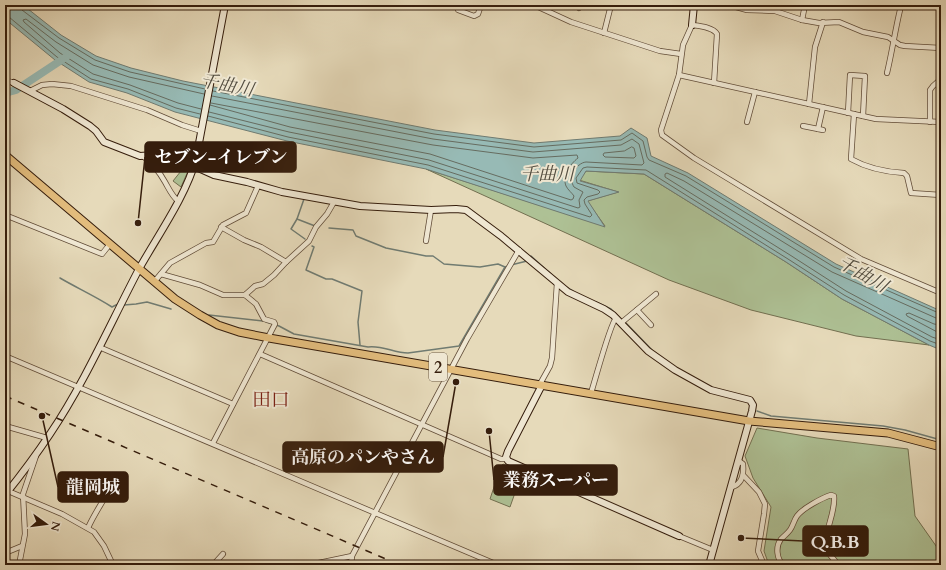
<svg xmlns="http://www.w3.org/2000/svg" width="946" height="570" font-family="Cardo,'Noto Serif JP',serif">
<rect width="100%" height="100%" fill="#e6daba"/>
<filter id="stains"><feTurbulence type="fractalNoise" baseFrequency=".005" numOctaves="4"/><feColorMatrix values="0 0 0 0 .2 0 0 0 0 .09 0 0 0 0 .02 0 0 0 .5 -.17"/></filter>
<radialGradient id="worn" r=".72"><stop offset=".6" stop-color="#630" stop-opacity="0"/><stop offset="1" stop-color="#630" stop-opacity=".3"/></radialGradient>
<g fill="#aec195" stroke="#726f50">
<polygon points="185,166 189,169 181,187 173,181"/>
<polygon points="426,169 605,226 587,201 618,192 579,180 586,171 644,174 786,262 842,299 929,345 856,336 751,310 669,280"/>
<polygon points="757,428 817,438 908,449 915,516 941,553 941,565 769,565 764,551 771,507 753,478 745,456"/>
<polygon points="503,464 522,473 510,507 490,499 501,466"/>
</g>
<polygon fill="#97bab5" stroke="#707b71" points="5,5 23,5 61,35 96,56 131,68 183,81 435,130 534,143 620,136 631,128 647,138 651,156 688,173 836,264 941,311 941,350 929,345 842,299 786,262 644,174 586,171 580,181 619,192 588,201 605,227 426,169 287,141 175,112 127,93 89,82 55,60 5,19"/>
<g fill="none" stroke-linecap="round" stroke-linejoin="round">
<g stroke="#666c60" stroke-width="1">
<polyline points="21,5 22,10 59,38 95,60 130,72 205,89"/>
<polyline points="5,16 9,17 57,57 91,79 128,89 176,108 200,114"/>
<polyline points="213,91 434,134 534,147 621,140 632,133 643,141 647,157 649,160 686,176 834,267 941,314"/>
<path d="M210 105 290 127 430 154 571 200 573 199 574 196C572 193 568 190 566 186 562 176 570 164 578 158L577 155 533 158 433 145 211 103"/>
<polyline points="201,109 178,103 130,85 93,74 60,53 24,22 23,20 26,19 56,42 93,65 129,77 204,94"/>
<path d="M209 112 289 132 429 160 578 208 580 207 579 200 583 192 574 187C568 178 576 163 586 162L642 165 644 163 639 144 632 139 621 145 533 152 433 139 212 96"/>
<polyline points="208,116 288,137 428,165 590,217 592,215 585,204 584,200 587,197 598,194 600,192 598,190 577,183 576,178 583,168 587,167 646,170 788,259 844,295 930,341 941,345"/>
<polygon points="632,147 634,148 636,156 634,158 605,157 603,155 604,153 624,151"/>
<polyline points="941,319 936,318 832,272 684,181 667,173 665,174 665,177 790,255 846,291 932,337 941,340"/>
<polyline points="941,325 934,324 909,313 906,314 907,316 941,334"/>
</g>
<g stroke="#707b71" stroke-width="1.5">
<polyline points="304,199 297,219 315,226"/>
<polyline points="297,219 291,229 305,239"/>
<polyline points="329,228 353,230 356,236 386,248 426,256 433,256 444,264 480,267 498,264 505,267"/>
<polyline points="312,246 314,247 306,270 326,279 332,279 362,291 358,322 360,345"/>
<polyline points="530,257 531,256 552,275"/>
<polyline points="511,265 527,261"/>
<path d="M60 278C77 288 95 296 112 307L118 304"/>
<polyline points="566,287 573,291"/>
<polyline points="596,302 611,309 621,319"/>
<polyline points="124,305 136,304 147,302 171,309"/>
<polyline points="209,315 263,321"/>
<path d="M266 322 279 326 294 334 368 347C382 345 394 353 408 353L459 346 505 267 508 266"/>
<polyline points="625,322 652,350 661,357"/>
<polyline points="757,411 771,416 883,426 905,430 941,440"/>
</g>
<polyline stroke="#97bab5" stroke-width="8" points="5,93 16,90 66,57"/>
<g stroke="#614c38" stroke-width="6">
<g id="street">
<polyline points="457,5 458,10 474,16 478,14 481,5"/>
<polyline points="534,5 571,22 660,51 681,54"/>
<polyline points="577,5 579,8"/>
<polyline points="729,5 747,10 775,11 802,20 819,23 839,22 863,32 888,37 900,45 905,46 941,48"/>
<polyline points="802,20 805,5"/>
<polyline points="604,33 611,5"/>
<path d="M887 73C892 52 895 31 900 10"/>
<polyline points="679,75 876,119 941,122"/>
<polyline points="5,80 14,83"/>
<path d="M714 83 717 34C713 27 700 26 692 25L683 45 679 75 661 130 662 135 694 158 861 259 941 293"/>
<polyline points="30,91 42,85 52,84 71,86 147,110 182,125 201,131"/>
<polyline points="809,104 815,47 823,22"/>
<polyline points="848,113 850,75 865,76 863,116"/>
<path d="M854 114 851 159C867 168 887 172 904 173L907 176 911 193 941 195"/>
<polyline points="747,122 755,92"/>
<polyline points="930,122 930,90 933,86 941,79"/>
<polyline points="803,126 823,130"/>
<polyline points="818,129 823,107"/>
<path d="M144 157C152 163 160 173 165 182 169 189 172 196 178 201"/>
<polyline points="5,215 102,254 110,244"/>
<polyline points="221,227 244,240 261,247 286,262"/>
<polyline points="426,241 431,210"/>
<polyline points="161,274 200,285 223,295 245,295 255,286 263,284 274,275 286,262 309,241 316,227 327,214 334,202"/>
<polyline points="154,282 170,263 206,243 213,242 223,225 246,213 258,186"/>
<polyline points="637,310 651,325"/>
<polyline points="621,323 656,294"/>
<polyline points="99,347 233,404"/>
<polyline points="260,354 501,459 507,459"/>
<polyline points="5,356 498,565"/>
<polyline points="540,384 550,366 552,358 557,283"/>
<path d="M591 393C595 381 610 324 616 318"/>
<polyline points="5,426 47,438"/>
<polyline points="213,443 275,324 274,322 264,319 256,304 245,295"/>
<polyline points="743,475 759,492 765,504 764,514 758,551 764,565"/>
<path d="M732 487C742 484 744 474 743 464L739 461"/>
<polyline points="8,491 62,514 94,532 104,546 113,565"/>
<path d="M88 528C94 514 103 502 110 488"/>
<polyline points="679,536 713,550"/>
<polyline points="5,553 22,546"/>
<polyline points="19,565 25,534 23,494 36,456"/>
<polyline points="213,565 223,554"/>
<polyline points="309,565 352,556"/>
<polyline points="351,565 352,556 467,339 519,250"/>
<path d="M783 565C777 559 775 547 781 539 784 536 787 534 790 530 793 526 794 520 797 516 803 508 822 498 831 495L834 496C836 514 822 534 827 550 829 555 835 560 838 565"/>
</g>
</g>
<g stroke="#351d0c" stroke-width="8">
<g id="secondary">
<polyline points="692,25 694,5"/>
<polyline points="14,83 63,109 90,126 96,131 104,142 140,156 167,154 214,175 247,182 282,192 360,206 431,210 456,209 466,210 501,236 568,292 604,309 613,315 648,351 675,370 711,390 750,400 753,405 752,411 709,565"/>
<polyline points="542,385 508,451 506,457 508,461 679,536"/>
<path d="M5 495C21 475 36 455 50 434 85 382 110 324 139 269 158 235 186 196 196 159L225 5"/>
</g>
</g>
<g stroke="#351d0c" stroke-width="9">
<polyline id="primary" points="5,155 175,299 200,315 218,325 239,332 269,338 749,421 888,433 941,447"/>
</g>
<use href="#street" stroke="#efe7d2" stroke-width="4.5"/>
<use href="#secondary" stroke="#efe7d2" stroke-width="6"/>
<use href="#primary" stroke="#e3bd7d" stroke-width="7"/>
<polyline stroke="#351d0c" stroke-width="1.5" stroke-dasharray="7 7" stroke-linecap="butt" points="5,396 400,565"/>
</g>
<g text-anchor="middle" stroke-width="4" stroke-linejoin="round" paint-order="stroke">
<rect fill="#efe7d2" stroke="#6d5a47" stroke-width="1" x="429" y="353" width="18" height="28" rx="3"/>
<g font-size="16" font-weight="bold" fill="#351d0c">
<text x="438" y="373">2</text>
</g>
<g font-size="18" font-style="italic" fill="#524c3f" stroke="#efe7d2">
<text transform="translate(227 85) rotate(11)" y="6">千曲川</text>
<text x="547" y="180">千曲川</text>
<text transform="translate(863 274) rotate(30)" y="6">千曲川</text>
</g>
<g font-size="19" fill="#7a1f14" stroke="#efe7d2">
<text x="271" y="406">田口</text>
</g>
</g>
<path fill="none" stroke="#351d0c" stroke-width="1.5" d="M138 223L145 157M456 382L443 457M489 431L494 480M42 416L58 487M741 538L803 541"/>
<g fill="#351d0c" stroke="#efe7d2" stroke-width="1.5">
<circle cx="138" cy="223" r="4"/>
<circle cx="456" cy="382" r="4"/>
<circle cx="489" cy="431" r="4"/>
<circle cx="42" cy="416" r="4"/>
<circle cx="741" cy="538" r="4"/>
</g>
<g fill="#351d0c" stroke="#351d0c" stroke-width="1.5">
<rect x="145" y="142" width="151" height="30" rx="4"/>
<rect x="283" y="442" width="160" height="30" rx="4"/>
<rect x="494" y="465" width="123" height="30" rx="4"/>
<rect x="58" y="472" width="70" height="30" rx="4"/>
<rect x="803" y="526" width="65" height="30" rx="4"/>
</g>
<g font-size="18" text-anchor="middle" font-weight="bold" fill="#fff">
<text x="221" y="163">セブン-イレブン</text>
<text x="363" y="463">高原のパンやさん</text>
<text x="556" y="486">業務スーパー</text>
<text x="93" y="493">龍岡城</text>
<text x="835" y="548">Q.B.B</text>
</g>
<rect width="946" height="570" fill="none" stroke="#e6daba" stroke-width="20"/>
<rect x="6" y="6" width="934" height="558" fill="none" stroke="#351d0c" stroke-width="2"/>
<rect x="10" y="10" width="926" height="550" fill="none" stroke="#351d0c"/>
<g transform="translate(46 524) rotate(104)" stroke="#efe7d2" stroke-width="3" paint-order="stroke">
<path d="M0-3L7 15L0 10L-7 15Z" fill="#351d0c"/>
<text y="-6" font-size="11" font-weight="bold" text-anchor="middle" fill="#351d0c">N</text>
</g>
<rect width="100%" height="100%" filter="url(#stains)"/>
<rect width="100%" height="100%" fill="url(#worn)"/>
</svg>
